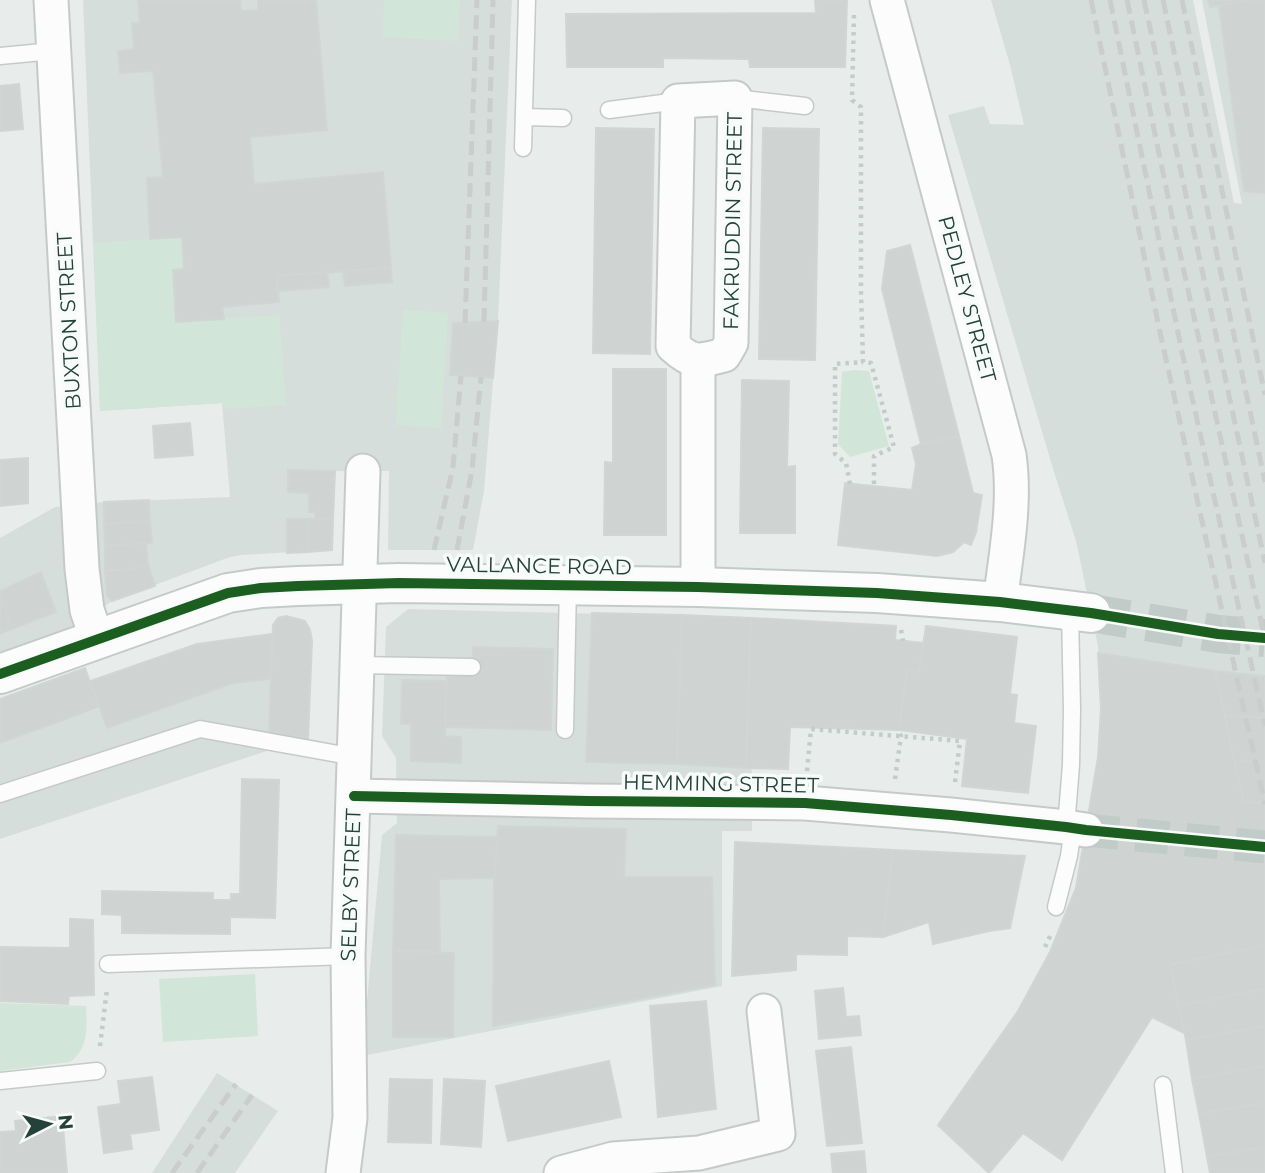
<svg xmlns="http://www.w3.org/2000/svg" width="1265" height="1173" font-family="Montserrat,sans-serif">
<rect width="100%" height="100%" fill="#e8edeb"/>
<g fill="#d6dedb">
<polygon points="83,0 512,0 498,321 484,491 473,550 388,550 389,471 335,471 332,550 241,555 230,557 112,601 61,637 0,660 0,538 55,507 104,502 230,497 222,403 100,411"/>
<polygon points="991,0 1193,0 1234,203 1242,204 1202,0 1265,0 1265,1173 1210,1173 1184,1033 1152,1018 1062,1160 1023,1134 989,1173 938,1125 1018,1011 1050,952 1076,888 1098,757 1101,708 1098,646 1076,541 1054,472 948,115 984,106 990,124 1024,125 1010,65"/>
<polygon points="408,609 751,618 752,831 722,831 722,986 362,1056 382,835 397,823 396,758 382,736 386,627"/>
<polygon points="294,646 294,742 0,839 0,740"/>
<polygon points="217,1073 278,1111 235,1173 152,1173"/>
</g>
<g fill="#d1e6d8">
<polygon points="384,0 460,0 458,41 383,37"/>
<polygon points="182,237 184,269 173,270 177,322 279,315 286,405 223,409 222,403 100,411 94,243"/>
<polygon points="403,310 448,313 441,428 396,425"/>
<polygon points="854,370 869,371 889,446 850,457 838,444 842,372"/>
<polygon points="255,974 258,1036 163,1042 159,979"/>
<path d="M0 1003 86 1006C87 1027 89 1048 70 1062L0 1071Z"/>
</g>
<g fill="#cfd4d2" stroke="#d1d6d4" stroke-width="2">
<polygon points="138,0 240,0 241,11 258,10 258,0 316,0 327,130 250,137 254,184 383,172 391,268 277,276 279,302 222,307 224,319 176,322 173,270 184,269 182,237 150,239 147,178 163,177 153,71 120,73 118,51 134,49 132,23 140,23"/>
<polygon points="815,0 847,0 845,67 750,67 749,59 663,58 663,67 567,67 566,14 816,13"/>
<polygon points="1208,0 1245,0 1210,7"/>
<polygon points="1245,0 1265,0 1265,193 1244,191 1219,6"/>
<polygon points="19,84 23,129 0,131 0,86"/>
<polygon points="596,128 654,129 650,354 593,353"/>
<polygon points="763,128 819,129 815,360 759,359"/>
<polygon points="910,245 959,436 921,444 882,289 887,251"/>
<polygon points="391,268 392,282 345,286 343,271"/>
<polygon points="327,272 329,287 278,291 277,276"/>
<polygon points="498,321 493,378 450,375 453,323"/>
<polygon points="613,369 666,369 666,535 604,535 605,462 613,463"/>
<polygon points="742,380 789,381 787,467 795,466 795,533 740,533"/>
<polygon points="190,423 193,455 155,458 153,426"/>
<polygon points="959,436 973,493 982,495 976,532 971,545 964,542 953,552 937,556 838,545 845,483 912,490 916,464 912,448 921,444"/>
<polygon points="28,458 28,503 0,506 0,460"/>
<polygon points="288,470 335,471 333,519 316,519 315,512 309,512 309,493 288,492"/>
<polygon points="149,500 150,521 104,524 104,502"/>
<polygon points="287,519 308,519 308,552 287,553"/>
<polygon points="308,519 333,519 332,550 308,552"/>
<polygon points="150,521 152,543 105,546 104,524"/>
<polygon points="146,543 148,564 131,569 105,571 105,546"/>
<polygon points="148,564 155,586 112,601 107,596 105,571 131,569"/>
<polygon points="41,572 56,612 12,629 3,603 0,601 0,591"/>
<polygon points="3,603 12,629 0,634 0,604"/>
<polygon points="592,613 682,615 677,764 586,762"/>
<polygon points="682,615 751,618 746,768 677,764"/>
<polygon points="286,616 305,621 310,630 312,641 308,739 269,731 273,625 278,618"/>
<polygon points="751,618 896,626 895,640 923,643 919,672 907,671 899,730 790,727 788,769 746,768"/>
<polygon points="926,626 1017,637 1010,694 1017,695 1014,723 1036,726 1028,793 962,786 967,739 899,730 907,671 919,672"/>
<polygon points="272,634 270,679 233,683 107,728 90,681 197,644"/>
<polygon points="473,647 553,649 551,730 445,727 447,674 472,675"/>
<polygon points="1098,653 1215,671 1244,802 1265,803 1265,945 1170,965 1184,1033 1152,1017 1062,1160 1023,1133 989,1173 938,1125 1018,1011 1050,952 1076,888 1098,757 1101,709"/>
<polygon points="85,668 99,707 0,743 0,699"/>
<polygon points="1215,671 1265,676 1265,718 1225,716"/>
<polygon points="402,680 446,681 445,736 461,737 461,763 411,761 411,724 401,724"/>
<polygon points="1225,716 1265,718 1265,762 1234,760"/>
<polygon points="1234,760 1265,762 1265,803 1244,802"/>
<polygon points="242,779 279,780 275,918 230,917 230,934 122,933 122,915 102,914 102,891 213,893 213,900 231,900 231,894 240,894"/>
<polygon points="498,826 626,829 624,877 712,877 715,985 493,1026 494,878"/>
<polygon points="396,835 498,837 494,878 439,879 440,952 393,951"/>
<polygon points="735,842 893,850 883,937 847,936 847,955 796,954 796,970 732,976"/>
<polygon points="893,850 1025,856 1010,928 989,931 933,944 929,922 883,937"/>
<polygon points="70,919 93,920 94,995 69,996 68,1004 0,1001 0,947 70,948"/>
<polygon points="1265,945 1265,989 1179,1006 1170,965"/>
<polygon points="393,951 454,953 453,1037 393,1037"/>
<polygon points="843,988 846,1017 859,1016 861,1035 819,1039 815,991"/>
<polygon points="1265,989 1265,1026 1186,1040 1179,1006"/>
<polygon points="706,1001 716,1109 658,1117 650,1006"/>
<polygon points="1265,1026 1265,1066 1192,1079 1186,1040"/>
<polygon points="851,1047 862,1143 827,1146 816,1051"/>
<polygon points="609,1061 621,1117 508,1141 496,1086"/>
<polygon points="1265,1066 1265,1103 1199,1114 1192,1079"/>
<polygon points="152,1077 159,1130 130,1134 132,1149 104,1153 98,1107 121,1104 118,1081"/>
<polygon points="390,1079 432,1080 431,1143 388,1142"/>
<polygon points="444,1079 485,1081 481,1147 441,1144"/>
<polygon points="1265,1103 1265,1147 1207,1157 1199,1114"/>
<polygon points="62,1116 67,1173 0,1173 0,1132 16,1131 15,1121"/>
<polygon points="1265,1147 1265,1173 1210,1173 1207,1157"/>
<polygon points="864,1151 866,1173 833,1173 831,1154"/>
</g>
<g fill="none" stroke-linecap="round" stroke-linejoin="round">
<polyline stroke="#c1cbc8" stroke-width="33" stroke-dasharray="33 17" stroke-linecap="butt" points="1086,830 1265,847"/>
<polyline stroke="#c1cbc8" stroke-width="38" stroke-dasharray="38 19" stroke-linecap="butt" points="1091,613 1218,634 1265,638"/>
<g stroke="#c5cac8" stroke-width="19">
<g id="lane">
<polyline points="0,56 53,51"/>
<polyline points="735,98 805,106"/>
<polyline points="609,110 678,101"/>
<polyline points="524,117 563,118"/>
<polyline points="523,148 527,0"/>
<polyline points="357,665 472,667"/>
<polyline points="565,730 568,585"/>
<polyline points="0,794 200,729 355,757"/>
<polyline points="1066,827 1071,765 1072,710 1070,611"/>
<polyline points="1056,907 1069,856 1073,828"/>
<polyline points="108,964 348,956"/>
<polyline points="0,1081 97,1071"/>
<polyline points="1163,1085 1174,1173"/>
</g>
</g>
<g stroke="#c5cac8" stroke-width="37">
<g id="street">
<polyline points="51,0 82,569 87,610 97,639"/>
<path d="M887 0 1009 455C1016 502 1006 555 1000 602"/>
<path d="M735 98 731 343 724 355C699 361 694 365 673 346L678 101Z"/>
<polyline points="698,587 698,362"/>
<polyline points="354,796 588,801 805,803 951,815 1066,827 1086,830"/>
<polyline points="343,1173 350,1118 348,956 363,471"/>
<polyline points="561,1173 613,1159 699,1153 778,1134 764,1011"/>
</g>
</g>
<g stroke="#c3cbc8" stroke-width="42">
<polyline id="secondary" points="0,674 228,593 261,588 298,586 399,583 698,587 877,593 1000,602 1091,613"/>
</g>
<g stroke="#c3ccca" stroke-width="4.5" stroke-dasharray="3.5 5" stroke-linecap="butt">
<polyline points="854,15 852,100 861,107 861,291 863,362 871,363 894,447 874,456 874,486"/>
<polyline points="850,484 846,463 835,454 835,364 863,362"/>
<polyline points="901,630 903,641"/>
<polyline points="807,771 811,729 960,741 955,782"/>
<polyline points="895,779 901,736 897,729"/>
<polyline points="1045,947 1052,932"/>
<polyline points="100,1046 107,989"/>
</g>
<use href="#lane" stroke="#fcfcfc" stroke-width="16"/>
<use href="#street" stroke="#fcfcfc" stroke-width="33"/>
<use href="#secondary" stroke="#fcfcfc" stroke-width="38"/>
<g stroke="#c9cdcc" stroke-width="5" stroke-dasharray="14 7" stroke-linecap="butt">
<polyline points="1091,0 1161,337 1265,804"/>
<polyline points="1110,0 1182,352 1265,726"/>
<polyline points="1127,0 1176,235 1265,640"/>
<polyline points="1144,0 1265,563"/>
<polyline points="1163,0 1265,482"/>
<polyline points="1182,0 1265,395"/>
<polyline points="484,322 493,0"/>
<polyline points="465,323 477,0"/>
<polyline points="434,550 453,467 461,376"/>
<polyline points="457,550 472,470 481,377"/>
<polyline points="172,1173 236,1084"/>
<polyline points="197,1173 252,1095"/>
</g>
<g stroke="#f7fbf9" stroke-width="15">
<g id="cycleway">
<polyline points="0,674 228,593 261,588 298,586 399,583 698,587 877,593 1000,602 1091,613 1218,634 1265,638"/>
<polyline points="354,796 588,801 805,803 951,815 1066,827 1086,830 1265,847"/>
</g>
</g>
<use href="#cycleway" stroke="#1b5e20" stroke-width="10"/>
</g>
<g text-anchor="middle" stroke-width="7" stroke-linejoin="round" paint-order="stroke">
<g font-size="21" fill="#24423a" stroke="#f7fbf9">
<text transform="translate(733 221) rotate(-89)" y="7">FAKRUDDIN STREET</text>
<text transform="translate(967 299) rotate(75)" y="7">PEDLEY STREET</text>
<text transform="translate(69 321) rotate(-93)" y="7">BUXTON STREET</text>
<text transform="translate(539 566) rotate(1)" y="7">VALLANCE ROAD</text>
<text transform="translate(721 784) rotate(1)" y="7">HEMMING STREET</text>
<text transform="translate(351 885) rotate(-88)" y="7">SELBY STREET</text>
</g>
</g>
<g transform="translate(49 1124) rotate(84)" stroke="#f7fbf9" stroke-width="5" paint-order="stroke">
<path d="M0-5L12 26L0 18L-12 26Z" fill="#24423a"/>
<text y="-10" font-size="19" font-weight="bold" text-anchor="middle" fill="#24423a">N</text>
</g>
</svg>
